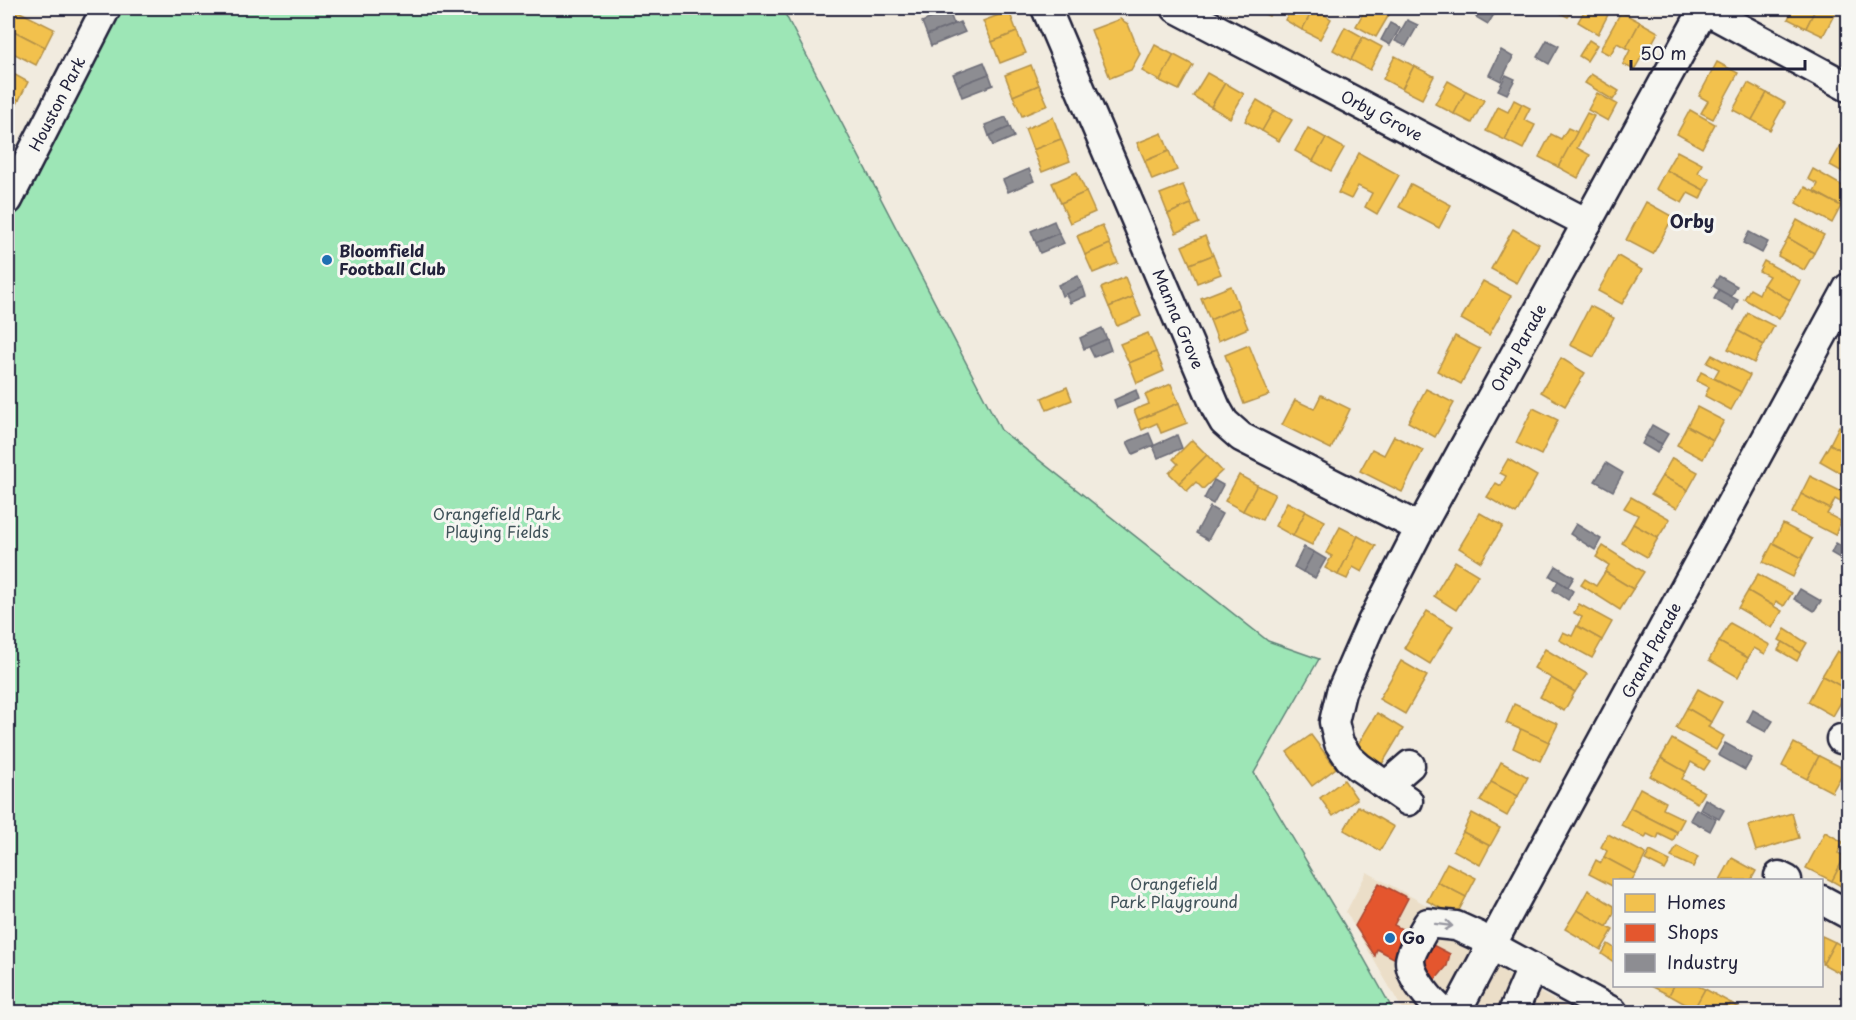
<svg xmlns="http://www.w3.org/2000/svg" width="1856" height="1020" font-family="'Playpen Sans',sans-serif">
<rect width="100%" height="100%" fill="#f1ebdf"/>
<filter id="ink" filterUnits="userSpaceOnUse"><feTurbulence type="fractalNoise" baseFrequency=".0167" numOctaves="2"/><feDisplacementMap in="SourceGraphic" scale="12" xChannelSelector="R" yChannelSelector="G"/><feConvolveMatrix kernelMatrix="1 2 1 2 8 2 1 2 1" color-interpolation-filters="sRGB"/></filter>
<g filter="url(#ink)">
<polygon fill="#ebdec8" points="1367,872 1466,927 1508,975 1575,1012 1404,1012 1346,912"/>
<polygon fill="#9de6b6" stroke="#608478" stroke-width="1.5" points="117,8 782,8 1001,430 1268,641 1319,659 1254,773 1358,948 1394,1012 8,1012 8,219"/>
<g fill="#f2c14e" stroke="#b49148" stroke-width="1.5">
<polygon points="8,8 12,8 54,29 45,47 8,28 10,25 8,24"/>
<polygon points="1252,8 1273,8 1269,16"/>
<polygon points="1291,8 1314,8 1302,30 1285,20"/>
<polygon points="1314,8 1326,8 1322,13 1331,19 1320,39 1302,30"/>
<polygon points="1366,8 1393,8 1376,37 1356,26"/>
<polygon points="1550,8 1574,8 1568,17"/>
<polygon points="1586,8 1611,9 1598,34 1578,22"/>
<polygon points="1794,8 1816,8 1806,28 1788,19"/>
<polygon points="1816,8 1829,8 1836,11 1823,36 1806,28"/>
<polygon points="1009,11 1017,32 992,42 983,21"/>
<polygon points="1621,12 1640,22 1626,48 1617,43 1610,55 1600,50"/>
<polygon points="1120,19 1128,24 1140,54 1131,70 1110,78 1091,30"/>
<polygon points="1640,22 1658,32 1644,58 1642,56 1634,70 1623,64 1630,50 1626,48"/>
<polygon points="1345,27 1363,37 1351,60 1333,50"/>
<polygon points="8,28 45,47 36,65 9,51 14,40 8,37"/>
<polygon points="1017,32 1026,53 1000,63 992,42"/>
<polygon points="1363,37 1382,47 1370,70 1351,60"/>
<polygon points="1589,40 1597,45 1587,61 1579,56"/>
<polygon points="1155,45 1174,55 1160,81 1142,71"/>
<polygon points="1174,55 1193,65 1179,90 1160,81"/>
<polygon points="1395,56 1414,66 1402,89 1383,79"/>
<polygon points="1717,62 1738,73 1713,119 1701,113 1708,101 1699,96"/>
<polygon points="1031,65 1039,85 1013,96 1005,75"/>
<polygon points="1414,66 1434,76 1422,99 1402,89"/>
<polygon points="8,71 28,82 19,100 8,94"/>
<polygon points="1207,73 1225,83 1211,107 1193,96"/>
<polygon points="1591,74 1619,91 1613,100 1585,83"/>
<polygon points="1448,81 1466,91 1454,114 1435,104"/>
<polygon points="1225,83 1244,94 1230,118 1211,107"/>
<polygon points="1748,83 1767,93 1752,120 1733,110"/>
<polygon points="1039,85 1048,105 1022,116 1013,96"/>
<polygon points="1466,91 1484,100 1472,123 1454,114"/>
<polygon points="1597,93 1617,104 1608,121 1588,110"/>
<polygon points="1767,93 1785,103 1770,130 1752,120"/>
<polygon points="8,94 19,100 10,118 8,116"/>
<polygon points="1257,100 1274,110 1262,131 1245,121"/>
<polygon points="1514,100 1522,104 1505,140 1486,131 1498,107 1508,112"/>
<polygon points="1522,104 1530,108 1524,120 1535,125 1523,149 1505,140"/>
<polygon points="1274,110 1292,120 1279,141 1262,131"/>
<polygon points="1690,110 1715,124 1702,148 1677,134"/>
<polygon points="1587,113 1594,116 1577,148 1590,155 1578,178 1558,167"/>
<polygon points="1053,117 1061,139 1033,150 1025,129"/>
<polygon points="1308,128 1326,138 1313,161 1295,151"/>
<polygon points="1568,128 1577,132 1558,167 1539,157 1551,134 1561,139"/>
<polygon points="1848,131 1848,152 1840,147"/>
<polygon points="1162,133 1169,151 1145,161 1137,143"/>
<polygon points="1326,138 1344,148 1331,171 1313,161"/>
<polygon points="1061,139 1070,161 1042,172 1033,150"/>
<polygon points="1840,147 1848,152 1848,175 1830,165"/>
<polygon points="1169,151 1177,170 1152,180 1145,161"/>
<polygon points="1677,151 1702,164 1698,173 1710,179 1704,190 1666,170"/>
<polygon points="1359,153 1399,175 1377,214 1365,207 1372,193 1358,186 1351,199 1338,193"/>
<polygon points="1813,169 1848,189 1841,206 1814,191 1818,184 1808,179"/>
<polygon points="1666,170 1704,190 1700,199 1688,193 1682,203 1656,189"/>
<polygon points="1077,172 1086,192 1061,203 1052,183"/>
<polygon points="1411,184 1451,205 1439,228 1399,207"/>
<polygon points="1183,185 1191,204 1168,214 1160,194"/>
<polygon points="1805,187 1841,206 1832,223 1796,203"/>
<polygon points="1086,192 1095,212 1070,223 1061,203"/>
<polygon points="1646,202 1673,217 1653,254 1626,240"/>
<polygon points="1191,204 1199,223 1176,233 1168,214"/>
<polygon points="1797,220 1824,235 1814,253 1788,238"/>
<polygon points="1102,225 1110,244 1085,255 1077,236"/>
<polygon points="1513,229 1539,244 1517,283 1491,269"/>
<polygon points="1205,236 1213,255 1190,264 1182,246"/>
<polygon points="1788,238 1814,253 1804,270 1778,256"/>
<polygon points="1110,244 1118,263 1093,273 1085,255"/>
<polygon points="1213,255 1221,274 1197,283 1190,264"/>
<polygon points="1618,256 1642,270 1622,304 1598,291"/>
<polygon points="1764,261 1800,281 1790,300 1763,285 1769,276 1759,271"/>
<polygon points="1125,277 1133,297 1109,307 1101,288"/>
<polygon points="1483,281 1511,296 1489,335 1461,319"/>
<polygon points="1763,285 1790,300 1779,319 1744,299 1750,289 1759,294"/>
<polygon points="1231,286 1239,307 1210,320 1201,298"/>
<polygon points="1133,297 1141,316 1117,326 1109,307"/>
<polygon points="1590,306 1614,318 1594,357 1570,345"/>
<polygon points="1239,307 1248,328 1218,341 1210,320"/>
<polygon points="1748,313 1774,326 1764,345 1738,331"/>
<polygon points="1738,331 1764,345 1754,363 1728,349"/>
<polygon points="1148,333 1156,352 1129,363 1120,344"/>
<polygon points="1455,336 1480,349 1461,384 1437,371"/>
<polygon points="1249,345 1269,395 1244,404 1225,355"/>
<polygon points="1156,352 1164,371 1137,383 1129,363"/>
<polygon points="1712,355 1750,375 1741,392 1714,378 1719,369 1707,363"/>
<polygon points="1561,358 1585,373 1565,406 1541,392"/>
<polygon points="1701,372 1741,392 1731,410 1705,396 1709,387 1697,381"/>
<polygon points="1171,384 1179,403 1138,420 1134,410 1149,404 1145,395"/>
<polygon points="1067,387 1072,400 1047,410 1042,398"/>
<polygon points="1426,389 1454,403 1435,437 1408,422"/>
<polygon points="1321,395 1350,409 1331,449 1282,425 1295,400 1314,409"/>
<polygon points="1179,403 1187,423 1161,433 1157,423 1142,430 1138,420"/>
<polygon points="1848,404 1848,417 1843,414"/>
<polygon points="1697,407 1724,421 1713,440 1687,426"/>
<polygon points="1533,408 1558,420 1541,455 1516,443"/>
<polygon points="1687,426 1713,440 1703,459 1677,445"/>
<polygon points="1839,426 1848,430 1848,454 1830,444"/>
<polygon points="1394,436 1423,450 1402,492 1360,471 1372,449 1384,455"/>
<polygon points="1192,440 1207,455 1179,483 1169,473 1178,464 1173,459"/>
<polygon points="1830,444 1848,454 1848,477 1820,461"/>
<polygon points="1207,455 1222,471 1203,489 1196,482 1187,491 1179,483"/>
<polygon points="1672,458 1698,472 1688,490 1662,476"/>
<polygon points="1508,459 1537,476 1516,514 1487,497 1496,483 1501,486 1506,476 1500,473"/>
<polygon points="1239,475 1257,485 1243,511 1225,501"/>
<polygon points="1662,476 1688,490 1677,508 1651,494"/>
<polygon points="1810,476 1848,495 1848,506 1835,499 1830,509 1801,494"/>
<polygon points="1257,485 1275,494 1262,520 1243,511"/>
<polygon points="1801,494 1830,509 1827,514 1841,521 1835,535 1792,513"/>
<polygon points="1631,497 1670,519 1658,538 1633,524 1638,515 1624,508"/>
<polygon points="1287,502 1306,511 1293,536 1275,526"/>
<polygon points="1306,511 1325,521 1312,545 1293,536"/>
<polygon points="1480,513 1503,526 1481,562 1459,548"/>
<polygon points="1633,524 1658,538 1647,557 1622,543"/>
<polygon points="1783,524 1812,539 1802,558 1773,543"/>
<polygon points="1340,527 1358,536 1338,575 1325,568 1332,556 1326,553"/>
<polygon points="1358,536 1376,546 1362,572 1353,567 1347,579 1338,575"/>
<polygon points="1773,543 1802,558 1793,577 1763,562"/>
<polygon points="1603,546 1644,572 1633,589 1605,572 1609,565 1596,557"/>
<polygon points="1455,561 1478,575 1456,610 1434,596"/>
<polygon points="1605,572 1633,589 1620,610 1581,585 1585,579 1596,586"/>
<polygon points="1758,574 1792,593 1784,606 1776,601 1774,606 1748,591"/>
<polygon points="1748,591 1782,611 1772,628 1738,608"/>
<polygon points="1579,604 1612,622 1602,640 1577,626 1582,617 1574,613"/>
<polygon points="1427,611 1453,626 1430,664 1404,648"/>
<polygon points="1730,623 1770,645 1765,654 1754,648 1748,658 1719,642"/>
<polygon points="1577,626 1602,640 1592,658 1559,640 1563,632 1572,636"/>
<polygon points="1785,629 1807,643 1801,653 1779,640"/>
<polygon points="1719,642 1748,658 1738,677 1709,660"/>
<polygon points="1783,642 1801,653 1797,661 1778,650"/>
<polygon points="1545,649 1587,674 1575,692 1534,668"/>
<polygon points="1837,651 1848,657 1848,690 1822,676"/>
<polygon points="1401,661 1427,676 1405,714 1379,699"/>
<polygon points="1822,676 1848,690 1833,716 1808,702"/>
<polygon points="1551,678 1575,692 1564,711 1540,697"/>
<polygon points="1698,689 1722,702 1711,722 1687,708"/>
<polygon points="1514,704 1558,724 1549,742 1506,723"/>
<polygon points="1687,708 1711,722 1708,727 1724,736 1716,750 1676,728"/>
<polygon points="1377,713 1403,729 1382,764 1355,749"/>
<polygon points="1521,729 1549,742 1540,761 1513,748"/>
<polygon points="1311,735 1336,768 1312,786 1287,752"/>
<polygon points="1672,739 1710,761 1704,770 1691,762 1686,772 1661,758"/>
<polygon points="1794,743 1819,756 1807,779 1782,766"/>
<polygon points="1819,756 1845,769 1832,792 1807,779"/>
<polygon points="1661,758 1686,772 1682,779 1704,792 1697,803 1650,776"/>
<polygon points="1501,762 1528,777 1518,796 1491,782"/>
<polygon points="1344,780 1357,799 1333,816 1320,798"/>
<polygon points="1491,782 1518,796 1507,816 1480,801"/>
<polygon points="1640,788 1666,802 1663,809 1684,819 1677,832 1630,808"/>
<polygon points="1358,806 1394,827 1380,851 1344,830"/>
<polygon points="1630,808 1677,832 1673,841 1659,834 1657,839 1647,834 1645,838 1621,825"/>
<polygon points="1472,813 1500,828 1490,846 1463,832"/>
<polygon points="1792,813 1799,838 1756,851 1748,826"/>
<polygon points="1463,832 1490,846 1480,865 1453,850"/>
<polygon points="1825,832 1843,842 1838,853 1845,856 1832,881 1806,868"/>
<polygon points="1608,834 1646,854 1636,874 1604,857 1607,851 1601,847"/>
<polygon points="1677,846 1698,857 1693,867 1671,857"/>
<polygon points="1650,851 1670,861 1665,870 1645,860"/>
<polygon points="1845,856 1848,858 1848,890 1832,881"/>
<polygon points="1604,857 1636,874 1632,880 1614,880 1614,887 1589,874 1596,860 1601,863"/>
<polygon points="1732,858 1756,871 1751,880 1720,880"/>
<polygon points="1447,863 1476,878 1466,897 1437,882"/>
<polygon points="1437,882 1466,897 1456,916 1427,901"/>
<polygon points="1588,890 1614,906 1614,913 1607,927 1577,910"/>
<polygon points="1577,910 1613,930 1601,950 1565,929"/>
<polygon points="1822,936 1835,942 1823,964 1822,964"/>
<polygon points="1835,942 1848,949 1848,973 1847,977 1823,964"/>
<polygon points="1608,944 1614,948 1614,962 1602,954"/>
<polygon points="1651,986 1674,986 1669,995"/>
<polygon points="1674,986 1698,986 1705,989 1694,1009 1669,995"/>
<polygon points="1705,989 1731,1003 1726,1012 1700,1012 1694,1009"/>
<polygon points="1731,1003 1747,1012 1726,1012"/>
</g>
<polygon fill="#e4572e" stroke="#aa4732" stroke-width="1.5" points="1379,883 1408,898 1394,925 1450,954 1447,966 1435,980 1377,949 1375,956 1355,926"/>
<g fill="#8d8d92" stroke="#6d6d78" stroke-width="1.5">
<polygon points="1482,8 1498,8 1488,24 1476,17"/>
<polygon points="949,11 954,24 927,35 922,22"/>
<polygon points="1407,20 1418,25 1406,46 1395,41"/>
<polygon points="960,22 965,32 931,46 927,35"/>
<polygon points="1390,23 1400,28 1390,45 1381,40"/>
<polygon points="1547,40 1559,46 1549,64 1537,57"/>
<polygon points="1501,50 1513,57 1501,81 1489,75"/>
<polygon points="984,62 989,74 958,86 953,74"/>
<polygon points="989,74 993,85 962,97 958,86"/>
<polygon points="1506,75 1515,79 1507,94 1498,90"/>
<polygon points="1006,117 1010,127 989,136 985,125"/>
<polygon points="1010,127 1014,137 993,146 989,136"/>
<polygon points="1029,169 1034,181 1008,192 1003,180"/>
<polygon points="1054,221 1059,233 1036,243 1031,231"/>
<polygon points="1749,232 1768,242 1762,253 1743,243"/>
<polygon points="1059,233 1064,243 1040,253 1036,243"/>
<polygon points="1078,276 1083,287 1062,296 1058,285"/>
<polygon points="1719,276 1737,286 1731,297 1713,286"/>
<polygon points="1083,287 1086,296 1070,303 1066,294"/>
<polygon points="1719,290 1738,300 1733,310 1714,299"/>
<polygon points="1102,328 1107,339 1084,349 1080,338"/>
<polygon points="1107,339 1111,350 1094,357 1089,347"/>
<polygon points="1136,390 1139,399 1117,408 1114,400"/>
<polygon points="1652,425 1668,434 1662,444 1646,436"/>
<polygon points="1149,433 1154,445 1133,454 1127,442"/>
<polygon points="1177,435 1182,448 1158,458 1153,446"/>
<polygon points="1646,436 1662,444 1657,453 1642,444"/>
<polygon points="1606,463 1623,473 1613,491 1595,481"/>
<polygon points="1214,480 1223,485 1213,504 1204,499"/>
<polygon points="1210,507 1222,514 1208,540 1196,533"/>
<polygon points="1576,524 1601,539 1595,550 1570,534"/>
<polygon points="1836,543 1848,550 1848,563 1831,553"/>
<polygon points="1304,547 1314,552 1303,572 1294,567"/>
<polygon points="1314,552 1326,559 1315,578 1303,572"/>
<polygon points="1556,566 1574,577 1568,587 1550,576"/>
<polygon points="1558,581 1573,591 1568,600 1553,590"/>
<polygon points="1800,589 1821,601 1814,611 1794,599"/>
<polygon points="1753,710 1773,721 1766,732 1747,722"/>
<polygon points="1725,743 1752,758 1745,770 1718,755"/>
<polygon points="1705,799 1724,810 1719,819 1700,809"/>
<polygon points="1696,809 1716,819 1710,831 1690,820"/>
</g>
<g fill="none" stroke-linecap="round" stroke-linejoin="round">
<g stroke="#22223b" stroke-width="33">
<g id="minor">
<path id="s1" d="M1046 8 1216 408 1224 422 1241 437 1420 528"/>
<path id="s2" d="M1176 8 1587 223"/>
<polyline points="1702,8 1848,87"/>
<path id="s3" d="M8 200 106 8"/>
<polyline points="1841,739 1848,739"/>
<polyline points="1387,785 1410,765"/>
<path id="s4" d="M1408 801 1359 767 1349 758 1339 743 1334 722 1341 692 1369 628 1420 528 1704 9"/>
<polyline points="1779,876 1787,880"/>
<polyline points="1822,900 1848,914"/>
<path d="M1444 1012C1432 1003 1410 977 1410 961 1410 952 1423 932 1428 923L1456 926 1478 936 1505 953 1613 1012"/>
<path id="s5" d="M1456 1012 1507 916 1848 288"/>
<polyline points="1513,1012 1532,968"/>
</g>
</g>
<use href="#minor" stroke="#f6f6f2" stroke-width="28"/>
</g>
<defs><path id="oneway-shaft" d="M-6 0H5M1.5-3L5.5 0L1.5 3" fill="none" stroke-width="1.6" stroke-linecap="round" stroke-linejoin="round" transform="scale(1.5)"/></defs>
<use stroke="#9797a0" href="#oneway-shaft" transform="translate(1444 925) rotate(7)"/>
</g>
<g fill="#1f6fb2" stroke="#f6f6f2" stroke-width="2">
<circle cx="327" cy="260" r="6"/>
<circle cx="1390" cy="938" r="6"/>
</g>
<g text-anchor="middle" stroke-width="6" stroke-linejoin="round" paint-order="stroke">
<g font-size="16" fill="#22223b" stroke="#f6f6f2">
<text dy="6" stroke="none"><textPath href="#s3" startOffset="108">Houston Park</textPath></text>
<text dy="6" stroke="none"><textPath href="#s2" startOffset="232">Orby Grove</textPath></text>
<text dy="6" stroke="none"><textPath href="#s1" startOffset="338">Manna Grove</textPath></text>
<text dy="6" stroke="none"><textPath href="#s4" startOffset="531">Orby Parade</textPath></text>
<text dy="6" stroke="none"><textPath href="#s5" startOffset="411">Grand Parade</textPath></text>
</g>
<g font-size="16" font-weight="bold" fill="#22223b" stroke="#f6f6f2" text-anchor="start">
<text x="339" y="257">Bloomfield<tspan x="339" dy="18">Football Club</tspan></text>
<text x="1402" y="944">Go</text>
</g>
<g font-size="16" fill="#41535a" stroke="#f6f6f2">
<text x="497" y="520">Orangefield Park<tspan x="497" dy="18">Playing Fields</tspan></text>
<text x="1174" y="890">Orangefield<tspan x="1174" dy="18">Park Playground</tspan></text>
</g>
<g font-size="18" font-weight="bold" fill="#22223b" stroke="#f6f6f2">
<text x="1692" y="228">Orby</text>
</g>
</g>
<rect width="1856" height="1020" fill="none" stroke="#f6f6f2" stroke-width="30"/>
<rect x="15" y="15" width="1826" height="990" fill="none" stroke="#22223b" stroke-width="2" filter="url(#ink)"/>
<rect x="1613" y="879" width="210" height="108" fill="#f6f6f2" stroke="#a1a1a9" stroke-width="1.5"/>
<rect x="1625" y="894" width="30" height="18" fill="#f2c14e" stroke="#a1a1a9" stroke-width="1.5"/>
<text x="1667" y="909" font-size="18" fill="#22223b">Homes</text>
<rect x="1625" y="924" width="30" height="18" fill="#e4572e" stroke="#a1a1a9" stroke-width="1.5"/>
<text x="1667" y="939" font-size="18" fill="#22223b">Shops</text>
<rect x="1625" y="954" width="30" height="18" fill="#8d8d92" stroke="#a1a1a9" stroke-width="1.5"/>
<text x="1667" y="969" font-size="18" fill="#22223b">Industry</text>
<path d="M1631 60v9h174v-9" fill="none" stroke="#22223b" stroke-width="3"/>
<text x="1640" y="60" font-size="18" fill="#22223b" stroke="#f6f6f2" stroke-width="4.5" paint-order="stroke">50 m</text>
</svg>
